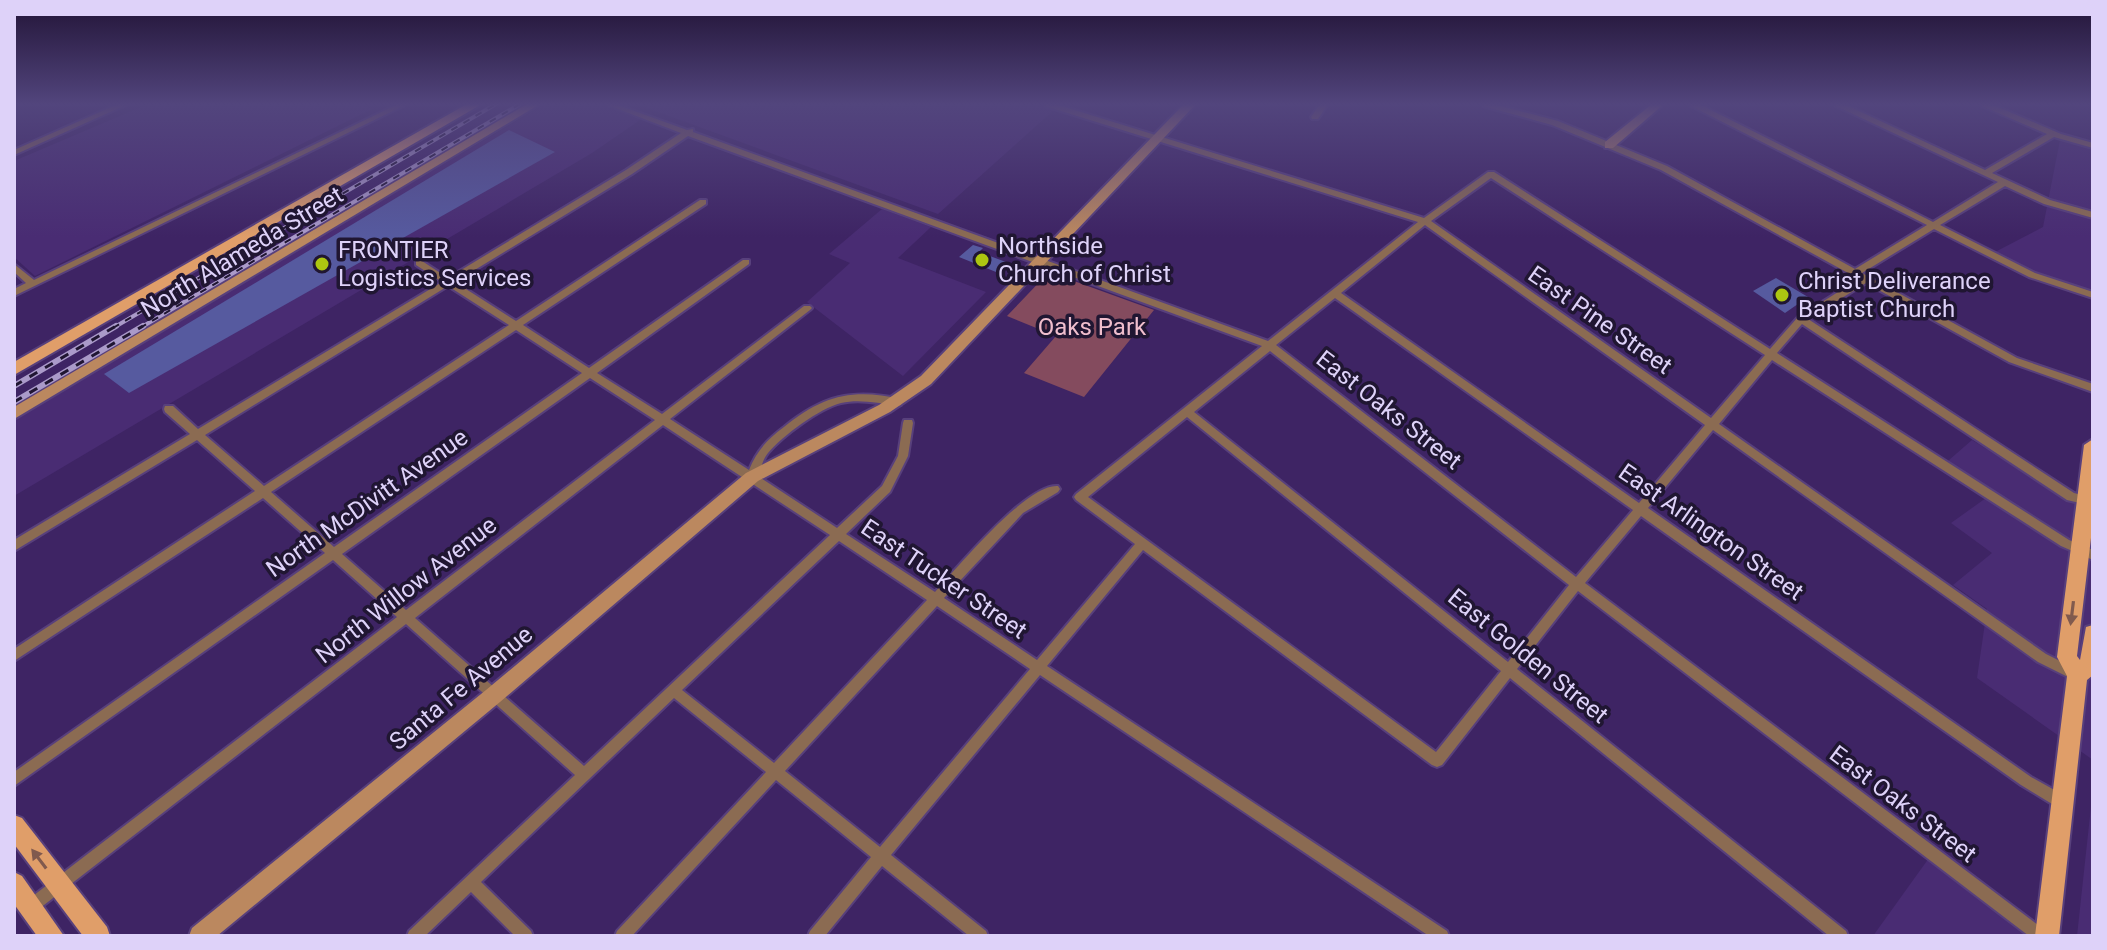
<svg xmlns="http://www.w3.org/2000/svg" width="2107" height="950" font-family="Roboto,sans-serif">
<rect width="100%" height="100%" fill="#3e2464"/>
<g fill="#492c73">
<polygon points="148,104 364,104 372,109 35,276 14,257 14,161"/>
<polygon points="545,104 601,104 643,118 592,153 14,496 14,417"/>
<polygon points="636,104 1034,104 1054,110 938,214"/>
<polygon points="2060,140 2093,149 2093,292 2037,274 1995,252 2043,227"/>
<polygon points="882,209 931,227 898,258 986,292 903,376 807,302 850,263 829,254"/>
<polygon points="1972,440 2070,501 2093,508 2093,760 1977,678 1987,609 1953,585 1992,553 1951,523 1986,498 1941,467"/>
<polygon points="2093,788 2093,936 2077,936"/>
<polygon points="1929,858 2033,936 1873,936"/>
</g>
<polygon fill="#844b5e" points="1049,272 1154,310 1084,397 1024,373 1056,336 1007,316"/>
<g fill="#565a9f">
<polygon points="509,130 555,152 129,393 104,374"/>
<polygon points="973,245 983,248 979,252 1006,262 996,272 959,257"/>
<polygon points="1776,278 1808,297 1785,313 1753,291"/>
</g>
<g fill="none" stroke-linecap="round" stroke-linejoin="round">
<g stroke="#58407c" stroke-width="4">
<g id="street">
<polygon points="118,104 128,104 14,155 14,150"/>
<polygon points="398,104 407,104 14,296 14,289 26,283 14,272 14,264 34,280"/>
<path d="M605 104H615L687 130 693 129V132L1268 341 1418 222 1045 106 1044 104H1055L1424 218 1488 172H1494L1770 349 1798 317 1859 279 1661 170 1552 125 1483 106 1482 104H1493L1558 121 1667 166 1855 269 1927 225 1691 106 1690 104H1699L1933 222 1998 182 1836 106 1835 104H1844L1985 170 2047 134 1982 106 1981 104H1991L2061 134 2093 143V148L2054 137 1992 173 2050 200 2093 212V218L2044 204 2005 186 1940 225 2035 273 2093 292V298L2029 277 1934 229 1862 273 2017 358 2093 384V392L2009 362 1866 283 1808 319 2074 493 2093 498V506L2067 500 1802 324 1777 353 2069 540 2093 550V560L2061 546 1772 360 1719 424 2046 654 2080 671 2082 675 2080 679 2076 680 2072 679 2038 662 1713 430 1648 508 2031 777 2067 797 2069 802 2067 807 2062 808 2057 807 2021 785 1641 516 1585 583 2046 931 2048 936H2029L1578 591 1517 669 1846 931 1848 936H1829L1510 678 1442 765 1437 767 1432 765 1143 550 1047 666 1447 931 1449 936H1429L1040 675 891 855 986 931 988 936H969L882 866 825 936H808L810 931 871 857 776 780 632 936H615L617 931 766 772 674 698 481 882 531 931 533 936H515L471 892 425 936H407L409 931 575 775 406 624 35 912 30 914 25 912 23 907 25 902 397 617 333 560 14 786V772L325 553 263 498 14 661V649L255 491 197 440 14 551V540L190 434 165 412 164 409 165 406H173L198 429 442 282 416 265V261H422L448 278 626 170 681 133ZM688 136 1262 346 1076 494 1074 497 1076 500 1135 544 1037 660 944 598 1023 513 1058 492 1060 489 1058 486C1027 483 957 568 935 592L846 534 890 492 908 456 913 423 912 420H904L903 423 898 456 882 486 837 528 758 476C761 468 763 459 768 453 782 436 820 408 841 403 859 399 879 403 897 406L901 405 902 402 901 399C852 388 822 396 784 427 768 439 757 450 749 470L670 419 810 310 812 308 810 306H804L662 414 597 373 749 264V260H743L589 368 523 325 706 204V200H700L516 321 455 282 632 174ZM1491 178 1765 355 1711 418 1431 221ZM1425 225 1705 425 1639 503 1341 293ZM448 286 509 325 264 486 205 435ZM1335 298 1633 510 1576 577 1276 345ZM516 330 582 373 334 547 271 492ZM1270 351 1569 585 1508 662 1194 412ZM590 378 655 420 406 610 342 554ZM1187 417 1501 671 1436 752 1088 497ZM663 425 830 535 584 766 415 618ZM839 541 927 600 774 763 682 690ZM937 606 1030 669 880 847 785 771Z"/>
<polygon points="1320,104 1328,104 1318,119 1312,119 1311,117"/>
</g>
</g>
<g stroke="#58407c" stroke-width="4">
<g id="secondary">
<polygon points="527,104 540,104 14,419 14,407"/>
<polygon points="1184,104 1196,104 931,384 890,412 758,481 500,702 217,936 189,936 192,928 486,690 746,473 879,405 921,376"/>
<polygon points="1652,104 1664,104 1613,148 1605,148 1605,142"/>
</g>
</g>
<g stroke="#58407c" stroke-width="4">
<g id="primary">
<polygon points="467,104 482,104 14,375 14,362"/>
<polygon points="2093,439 2093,521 2077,656 2080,660 2086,627 2093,625 2093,675 2087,680 2059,936 2035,936 2067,676 2057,657 2084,445"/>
<polygon points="14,815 22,818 107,927 110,936 83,936 14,844"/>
<polygon points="14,872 22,876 64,936 37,936 14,904"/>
</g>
</g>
<use href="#street" fill="#8b6b52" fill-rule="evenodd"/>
<use href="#secondary" fill="#bb885f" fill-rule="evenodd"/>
<use href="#primary" fill="#e09e69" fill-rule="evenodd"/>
<g stroke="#aa9ac9" stroke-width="4">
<g id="rail-far1">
<polyline points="113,328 496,104"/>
<polyline points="140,328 520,104"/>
</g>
</g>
<g stroke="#aa9ac9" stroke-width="6">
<g id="rail">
<polyline points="14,386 116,326"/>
<polyline points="14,402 143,326"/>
</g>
</g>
<use href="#rail-far1" stroke="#201632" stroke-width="2" stroke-dasharray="7" stroke-linecap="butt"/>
<use href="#rail" stroke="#201632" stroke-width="3" stroke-dasharray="9" stroke-linecap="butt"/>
</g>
<defs><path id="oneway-solid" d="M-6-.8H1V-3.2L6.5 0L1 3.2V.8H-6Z" transform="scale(2)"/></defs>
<g fill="#805a4e">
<use href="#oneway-solid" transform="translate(2072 613) rotate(97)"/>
<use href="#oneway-solid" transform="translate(39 859) rotate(-127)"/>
</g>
<linearGradient id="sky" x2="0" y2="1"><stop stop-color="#221437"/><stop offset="0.44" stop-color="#52457d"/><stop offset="1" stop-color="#52457d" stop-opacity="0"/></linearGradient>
<rect width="2107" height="237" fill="url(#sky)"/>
<g fill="#acc611" stroke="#201632" stroke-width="3">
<circle cx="982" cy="260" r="8"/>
<circle cx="322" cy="264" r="8"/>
<circle cx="1782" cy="295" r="8"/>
</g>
<g text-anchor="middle" stroke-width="7" stroke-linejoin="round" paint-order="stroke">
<g font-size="24" fill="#ded2f9" stroke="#201632" text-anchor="start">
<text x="998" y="254">Northside<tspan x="998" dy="28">Church of Christ</tspan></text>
<text x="338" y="258">FRONTIER<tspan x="338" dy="28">Logistics Services</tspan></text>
<text x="1798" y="289">Christ Deliverance<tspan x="1798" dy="28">Baptist Church</tspan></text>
</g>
<g font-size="24" fill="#ded2f9" stroke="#201632">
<text transform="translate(242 252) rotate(-31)" y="8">North Alameda Street</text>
<text transform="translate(1600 320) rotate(35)" y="8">East Pine Street</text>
<text transform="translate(1389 410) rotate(38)" y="8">East Oaks Street</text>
<text transform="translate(367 503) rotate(-35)" y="8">North McDivitt Avenue</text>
<text transform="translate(1711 532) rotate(35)" y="8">East Arlington Street</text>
<text transform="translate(944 579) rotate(34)" y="8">East Tucker Street</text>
<text transform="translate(406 590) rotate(-38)" y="8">North Willow Avenue</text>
<text transform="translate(1528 656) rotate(39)" y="8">East Golden Street</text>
<text transform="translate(461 688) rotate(-40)" y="8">Santa Fe Avenue</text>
<text transform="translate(1903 804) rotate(37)" y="8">East Oaks Street</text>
</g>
<g font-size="24" fill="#f0becd" stroke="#201632">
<text x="1092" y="335">Oaks Park</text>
</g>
</g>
<rect width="2107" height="950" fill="none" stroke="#ded2f9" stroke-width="32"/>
</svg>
